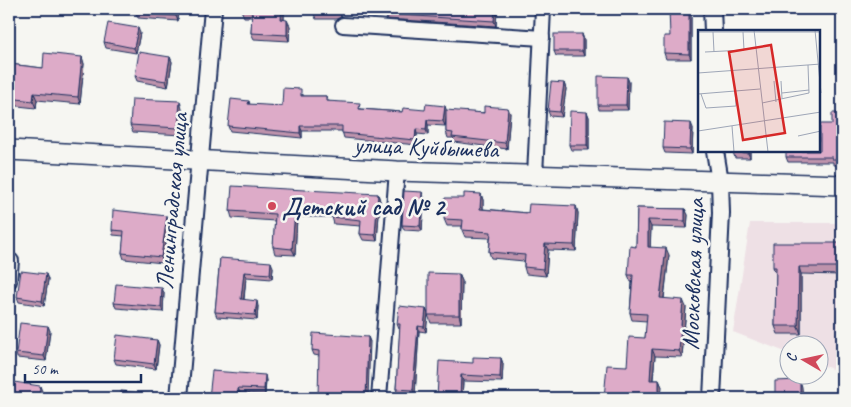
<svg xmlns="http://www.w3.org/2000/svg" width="851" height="407" font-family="Caveat,sans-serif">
<rect width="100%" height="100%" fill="#f6f6f2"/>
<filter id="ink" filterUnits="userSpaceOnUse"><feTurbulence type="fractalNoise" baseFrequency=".02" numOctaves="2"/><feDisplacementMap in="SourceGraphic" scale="10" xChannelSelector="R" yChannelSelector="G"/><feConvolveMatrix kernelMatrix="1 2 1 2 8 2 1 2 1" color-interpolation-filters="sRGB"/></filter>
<g filter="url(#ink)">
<polygon fill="#eee0e5" points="750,223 842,223 842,373 819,364 818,344 788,344 788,353 733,332"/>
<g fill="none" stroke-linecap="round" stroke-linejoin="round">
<g stroke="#1b2f5e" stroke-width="18">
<g id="minor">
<polyline points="343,25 542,38"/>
<polyline points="535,175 543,9"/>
<polyline points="9,261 11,261 9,281"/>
<polyline points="379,398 397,171"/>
</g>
</g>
<g stroke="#1b2f5e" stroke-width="20">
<g id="tertiary">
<polyline points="712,9 713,31"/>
<polyline points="179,398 213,9"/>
<polyline points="712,398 721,213 720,181 715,151"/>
</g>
</g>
<g stroke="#1b2f5e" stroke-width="22">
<polyline id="secondary" points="9,150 397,171 842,185"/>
</g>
<use href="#minor" stroke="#f6f6f2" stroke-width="14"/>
<use href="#tertiary" stroke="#f6f6f2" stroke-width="16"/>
<use href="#secondary" stroke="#f6f6f2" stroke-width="19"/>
</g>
<g fill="#be93ac" stroke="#1b2f5e">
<polygon points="179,9 178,21 138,18 136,13"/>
<polygon points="284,9 284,19 290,26 289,41 254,39 251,33 252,17 244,17 241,10"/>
<polygon points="341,9 341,17 336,19 316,19 314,14"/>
<polygon points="496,9 497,11 496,26 387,19 385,14"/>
<polygon points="691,9 691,59 666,59 664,53 670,36"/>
<polygon points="140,33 136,53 106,48 104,42"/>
<polygon points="582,34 584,40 584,56 556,56 554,51"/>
<polygon points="82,57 84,64 80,104 37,100 36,108 9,105 9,64 43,68"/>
<polygon points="170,57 172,62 168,87 137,81 135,76"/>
<polygon points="627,77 629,82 628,110 599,110 598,105"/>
<polygon points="564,83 566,89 562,117 550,116 548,111"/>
<polygon points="303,94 303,96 326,96 328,101 361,109 402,112 446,112 510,113 507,149 454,142 453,138 448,138 446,132 446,113 445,126 428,125 428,135 417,134 417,145 344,138 342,131 302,131 302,138 230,131 228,126 249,101 250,105 282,106"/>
<polygon points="182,109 181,135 133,132 130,125"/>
<polygon points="587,112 589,117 589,150 571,150 569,145"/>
<polygon points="842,113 842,165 833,165 833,162 788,162 786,157 832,124"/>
<polygon points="693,128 692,154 665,153 663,148"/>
<polygon points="750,151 750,158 735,158 733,152"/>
<polygon points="378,194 380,201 377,241 363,240 360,234 361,226 334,224 332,217 297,217 295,255 275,254 273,247 275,221 232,218 230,211"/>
<polygon points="481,194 483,200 483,209 528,213 576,206 578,213 576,251 548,250 546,276 526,274 524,267 524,261 491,258 489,252 490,238 465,237 462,230 462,226 447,226 444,219"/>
<polygon points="424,197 422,231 404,230 402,225"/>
<polygon points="637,208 685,209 688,215 687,228 651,227 650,247 669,255 664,299 686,307 682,357 655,356 653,380 659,380 662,387 604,398 627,366 645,338 647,321 632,320 630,313 632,282 631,282 628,275 636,247"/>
<polygon points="169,221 163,263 124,259 122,253 124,236 113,235 112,230"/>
<polygon points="842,243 842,359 841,356 841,275 801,274 801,334 778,334 775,326 776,274 773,267"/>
<polygon points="220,258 273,267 272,279 246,277 244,300 258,306 257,320 217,317 215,312"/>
<polygon points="46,274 48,280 44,306 19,302 17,297"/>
<polygon points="459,274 462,281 461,323 431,323 428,315"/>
<polygon points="164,293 163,312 116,308 114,303"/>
<polygon points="426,309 428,314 426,332 419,331 415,395 398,394 396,389 400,329 399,329 397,324"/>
<polygon points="48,326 50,331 46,361 17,358 16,353"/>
<polygon points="368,337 370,342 319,356 314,355 312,350"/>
<polygon points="157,340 159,345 156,369 116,364 114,359"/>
<polygon points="501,358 503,364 502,382 463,381 462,398 437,398 473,363"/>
<polygon points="212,371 266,380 265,394 240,393"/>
</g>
<g fill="#9b788c" stroke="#1b2f5e">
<polygon points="177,9 179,9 178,21 176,16"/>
<polygon points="282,9 284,9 284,26 281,19"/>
<polygon points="339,9 341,9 341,17 339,11"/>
<polygon points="495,9 496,9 497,11 496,26 494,21"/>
<polygon points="689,9 691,9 691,59 689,54"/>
<polygon points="287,20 290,26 289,41 287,35"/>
<polygon points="138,28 140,33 136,53 134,48"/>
<polygon points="582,34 584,40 584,56 582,51"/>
<polygon points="82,57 84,64 80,104 78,97"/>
<polygon points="170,57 172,62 168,87 166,81"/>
<polygon points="627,77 629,82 628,110 626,105"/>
<polygon points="564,83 566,89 562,117 560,112"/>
<polygon points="34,93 37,100 36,108 33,101"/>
<polygon points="180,101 182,109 181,135 178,128"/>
<polygon points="445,106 447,112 445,126 443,121"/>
<polygon points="508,108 510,113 507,149 505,143"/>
<polygon points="587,112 589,117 589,150 587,145"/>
<polygon points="427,120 428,125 428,135 426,130"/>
<polygon points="691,123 693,128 692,154 690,149"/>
<polygon points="300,126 302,131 302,138 300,133"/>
<polygon points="416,129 417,134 417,145 415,140"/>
<polygon points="748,151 750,151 750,158 748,153"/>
<polygon points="422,192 424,197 422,231 420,226"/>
<polygon points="378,194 380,201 377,241 375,235"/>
<polygon points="481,194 483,200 483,215 480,209"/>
<polygon points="576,206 578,213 576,251 574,245"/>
<polygon points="685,209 688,215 687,228 685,221"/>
<polygon points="295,211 297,217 295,255 292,249"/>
<polygon points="167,216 169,221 163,263 161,257"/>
<polygon points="648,220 651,227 650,254 648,247"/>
<polygon points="545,244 548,250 546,276 543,269"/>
<polygon points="666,248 669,255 663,305 660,298"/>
<polygon points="271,262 273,267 272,279 270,274"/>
<polygon points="799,267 801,274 801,334 798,326"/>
<polygon points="244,272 246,277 243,305 241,299"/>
<polygon points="46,274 48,280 44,306 42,301"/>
<polygon points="459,274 462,281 461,323 459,315"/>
<polygon points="162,288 164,293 163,312 161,307"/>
<polygon points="683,300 686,307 682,357 679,351"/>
<polygon points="257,301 258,306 257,320 255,315"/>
<polygon points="426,309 428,314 426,332 424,327"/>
<polygon points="48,326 50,331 46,361 44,356"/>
<polygon points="418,326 419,331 415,395 413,390"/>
<polygon points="368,337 370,342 368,398 366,398"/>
<polygon points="157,340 159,345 156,369 154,364"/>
<polygon points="652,349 655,356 652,386 650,380"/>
<polygon points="501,358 503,364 502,382 500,377"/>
<polygon points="265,375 266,380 265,394 264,389"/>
<polygon points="461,375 463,381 462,398 460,398"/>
<polygon points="659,380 662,387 661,398 659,394"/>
<polygon points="800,380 802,387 803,398 800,398"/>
<polygon points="40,386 42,391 41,398 39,398"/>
<polygon points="238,388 240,393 240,398 238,398"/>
</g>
<g fill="#ddabc8" stroke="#1b2f5e">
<polygon points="136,9 177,9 176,16 136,13"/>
<polygon points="241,9 282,9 281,19 287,20 287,35 251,33 252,11 241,10"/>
<polygon points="314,9 339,9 339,11 335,14 314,14"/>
<polygon points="386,9 495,9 494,21 385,14"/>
<polygon points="669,9 689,9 689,54 664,53 664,36 670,36"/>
<polygon points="108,23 138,28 134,48 104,42"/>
<rect x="554" y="34" width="28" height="17"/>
<polygon points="139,52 170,57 166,81 135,76"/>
<polygon points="44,53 82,57 78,97 34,93 33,101 9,98 9,64 43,68"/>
<polygon points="598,76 627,77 626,105 598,105"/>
<polygon points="551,82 564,83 560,112 548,111"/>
<polygon points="283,88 301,89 301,96 326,96 326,101 360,103 359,109 402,112 403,108 425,110 426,104 445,106 443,121 427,120 426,130 416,129 415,140 342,133 342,126 300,126 300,133 228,126 231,99 249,101 248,104 282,106"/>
<polygon points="132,99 180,101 178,128 130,125"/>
<polygon points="484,106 508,108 505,143 452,137 453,133 446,132 446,110 484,113"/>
<polygon points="570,111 587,112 587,145 569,145"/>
<polygon points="832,113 842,113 842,159 832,159 832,157 786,157 786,151 820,151 820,124 832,124"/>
<polygon points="664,122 691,123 690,149 663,148"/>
<polygon points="733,151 748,151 748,153 733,152"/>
<polygon points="232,186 378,194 375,235 360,234 361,220 332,217 332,211 295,211 292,249 273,247 275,214 230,211"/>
<polygon points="404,191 422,192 420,226 402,225"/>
<polygon points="464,193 481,194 480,209 528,213 529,204 576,206 574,245 545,244 543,269 524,267 525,255 489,252 491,232 462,230 463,220 444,219 445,198 464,198"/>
<polygon points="637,208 685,209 685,221 648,220 648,247 666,248 660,298 683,300 679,351 652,349 650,380 659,380 659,394 676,395 676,398 604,398 607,365 627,366 629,337 645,338 647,314 630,313 633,275 628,275 630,246 636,247"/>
<polygon points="113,210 167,216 161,257 122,253 124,231 112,230"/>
<polygon points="773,243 842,243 842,356 841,356 841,267 799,267 798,326 775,326 776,267 773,267"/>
<polygon points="220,258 271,262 270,274 244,272 241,299 257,301 255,315 215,312"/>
<polygon points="21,271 46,274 42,301 17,297"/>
<polygon points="428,273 459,274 459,315 428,315"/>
<polygon points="116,284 162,288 161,307 114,303"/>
<polygon points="399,306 426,309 424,327 418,326 413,390 396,389 400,324 397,324"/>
<polygon points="20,323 48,326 44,356 16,353"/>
<polygon points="313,333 368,337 366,398 318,398 319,351 312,350"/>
<polygon points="117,335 157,340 154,364 114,359"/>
<polygon points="473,357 501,358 500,377 461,375 460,398 437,398 439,361 473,363"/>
<polygon points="212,371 265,375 264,389 238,388 238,398 209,398"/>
<polygon points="800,380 800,398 775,398 775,381"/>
<polygon points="14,382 40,386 39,398 12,398"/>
<polygon points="121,391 150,394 149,398 121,398"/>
</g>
</g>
<circle fill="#d1495b" stroke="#f6f6f2" stroke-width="2" cx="272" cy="206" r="5"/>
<g text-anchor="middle" stroke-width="5" stroke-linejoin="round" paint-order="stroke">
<g font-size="25" fill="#1b2f5e" stroke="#f6f6f2">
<text transform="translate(426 146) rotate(2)" y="9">улица Куйбышева</text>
<text transform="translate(171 201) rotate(-85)" y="9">Ленинградская улица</text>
<text transform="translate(692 274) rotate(-88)" y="9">Московская улица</text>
</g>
<g font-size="25" font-weight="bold" fill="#1b2f5e" stroke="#f6f6f2" text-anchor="start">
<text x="282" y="215">Детский сад № 2</text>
</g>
</g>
<g transform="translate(698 30)">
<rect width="122" height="122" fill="#f6f6f2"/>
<path fill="none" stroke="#9ea6b7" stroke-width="1" d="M56 0 70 122M117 0 123 63M0 2H123M15 2 16 22M7 22 46 20 45 2M0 43 123 34M76 51 78 72M83 51 84 68M84 63 111 60M0 64 62 59M3 64 8 78 38 76 37 61M64 73 111 63 110 35M34 96 36 122M0 101 123 82M100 106 123 101"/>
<path fill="#d62828" fill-opacity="0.15" stroke="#d62828" stroke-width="2.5" d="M73 15 87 103 45 110 31 22Z"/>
<rect width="122" height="122" fill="none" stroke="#1b2f5e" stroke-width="2.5"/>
</g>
<rect width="851" height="407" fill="none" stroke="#f6f6f2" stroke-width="30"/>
<rect x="15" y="15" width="821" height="377" fill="none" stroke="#1b2f5e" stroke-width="2" filter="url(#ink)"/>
<g transform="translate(804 360) rotate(279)"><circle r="24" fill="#f6f6f2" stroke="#9ea6b7"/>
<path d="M0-4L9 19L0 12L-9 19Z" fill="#d1495b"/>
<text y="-8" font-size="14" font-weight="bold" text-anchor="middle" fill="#1b2f5e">С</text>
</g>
<path d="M25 374v8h116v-8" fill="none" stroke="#1b2f5e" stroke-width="2.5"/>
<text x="32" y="374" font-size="15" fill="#1b2f5e" stroke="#f6f6f2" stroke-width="4" paint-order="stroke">50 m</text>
</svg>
